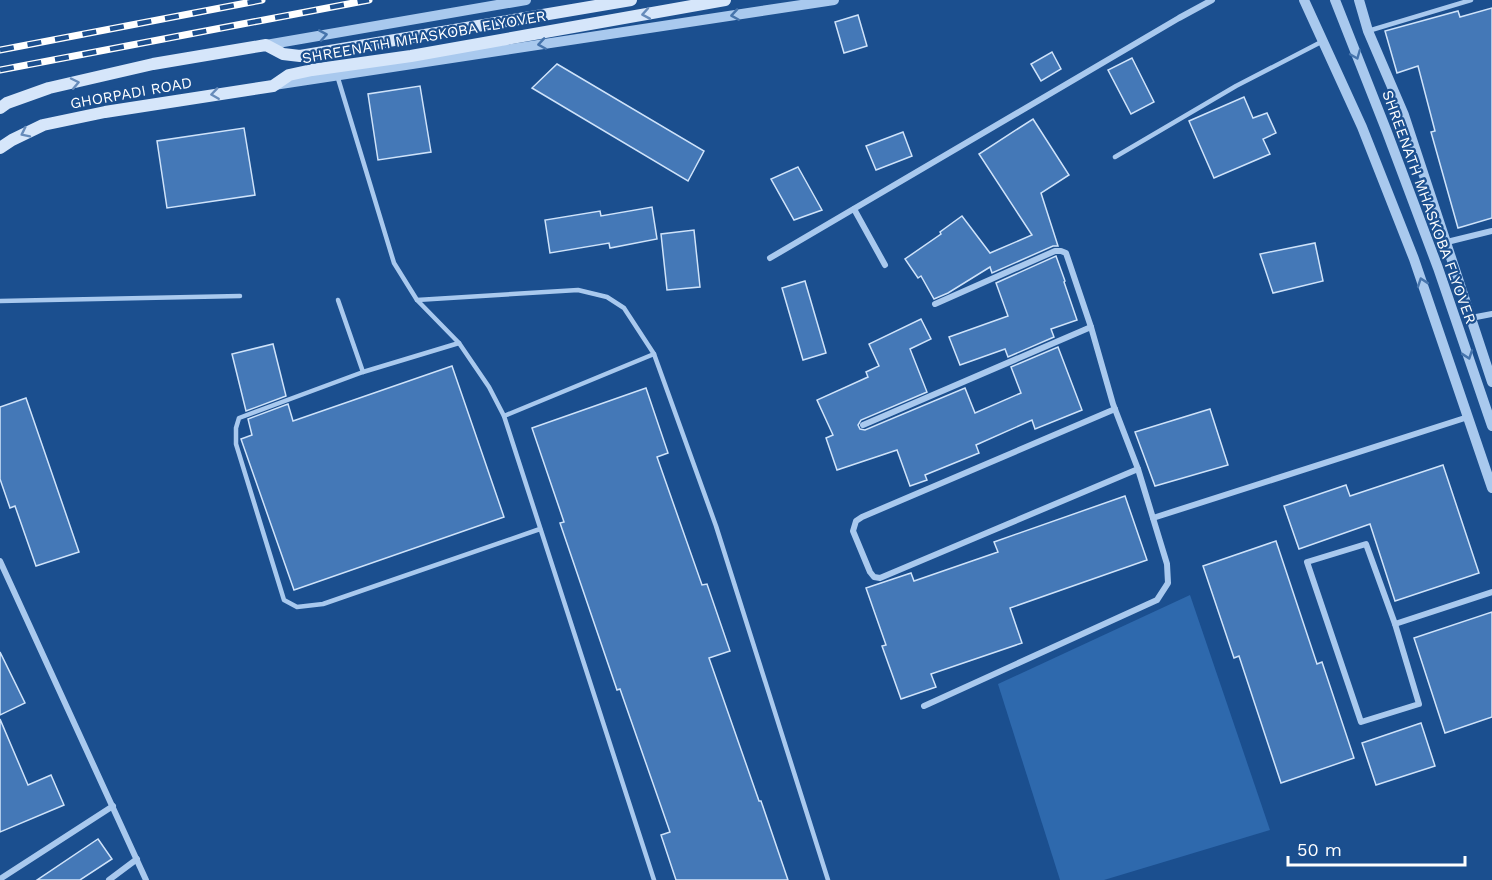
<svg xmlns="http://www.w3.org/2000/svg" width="1492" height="880" font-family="'Work Sans',sans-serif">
<rect width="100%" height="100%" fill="#1b4f8f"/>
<polygon fill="#2e69ad" points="1190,595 1270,830 1104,880 1060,880 998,684"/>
<g fill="#4478b7" stroke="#cfe3fa" stroke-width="1.5">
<polygon points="1492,8 1492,218 1458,228 1431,132 1435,131 1418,66 1397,73 1385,31 1458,11 1460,17"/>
<polygon points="858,15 867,46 844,53 835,22"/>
<polygon points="1052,52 1061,69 1041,81 1031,64"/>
<polygon points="1132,58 1154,102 1131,114 1108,70"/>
<polygon points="557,64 704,151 688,181 532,88"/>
<polygon points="420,86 431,152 378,160 368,94"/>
<polygon points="1244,97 1253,118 1267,113 1276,133 1263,139 1270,154 1214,178 1189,121"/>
<polygon points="1033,119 1069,175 1041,193 1058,246 1053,246 992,273 990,267 948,293 934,299 921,276 918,278 905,259 941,234 940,232 962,216 990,253 1032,235 979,154"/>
<polygon points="244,128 255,195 167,208 157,141"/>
<polygon points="903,132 912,156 876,170 866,146"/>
<polygon points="798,167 822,210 794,220 771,179"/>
<polygon points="652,207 657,239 610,248 609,243 550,253 545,220 600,211 601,216"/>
<polygon points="694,230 700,287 667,290 661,234"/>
<polygon points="1315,243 1323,281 1273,293 1260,254"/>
<polygon points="1056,256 1065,281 1064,282 1077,320 1051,329 1054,337 1008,357 1005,349 960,365 949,337 1008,316 996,283"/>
<polygon points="805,281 826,353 803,360 782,288"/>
<polygon points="921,319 931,339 910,349 927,392 861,420 858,425 860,429 865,430 965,388 975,413 1021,393 1011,367 1058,347 1082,410 1035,429 1032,420 976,445 979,453 925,475 927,480 910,486 897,450 837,470 826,438 833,435 817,400 868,377 866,372 879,366 869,344"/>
<polygon points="273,344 286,396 246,411 232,354"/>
<polygon points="452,366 504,517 294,590 241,439 252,435 248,419 288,404 293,421"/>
<polygon points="646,388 668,453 657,457 702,585 707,584 730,651 709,658 759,801 761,801 788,880 676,880 661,835 670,832 620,689 617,690 560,523 564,522 532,428"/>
<polygon points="26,398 79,552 36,566 15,506 10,508 0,479 0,407"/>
<polygon points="1210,409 1228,465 1155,486 1135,432"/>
<polygon points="1443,465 1479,573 1395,601 1370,524 1299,549 1284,506 1346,485 1350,496"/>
<polygon points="1125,496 1147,560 1010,608 1022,643 931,674 936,687 901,699 882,646 886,645 866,588 911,573 914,581 998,552 994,542"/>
<polygon points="1276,541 1317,664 1322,662 1354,758 1281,783 1239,656 1234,658 1203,566"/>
<polygon points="1492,612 1492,717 1445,733 1414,638"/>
<polygon points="0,652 25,703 0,715"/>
<polygon points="0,719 28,785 51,775 64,805 0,832"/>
<polygon points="1421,723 1435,766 1376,785 1362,743"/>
<polygon points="98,839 112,859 80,880 37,880"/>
</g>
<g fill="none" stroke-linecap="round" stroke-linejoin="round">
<g stroke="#a9c9ee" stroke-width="4.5">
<polyline points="1368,31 1471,0"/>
<polyline points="337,75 394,263 417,300 459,343 489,387 504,416 654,880"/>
<polyline points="1115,157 1236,86 1323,41"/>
<polyline points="338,300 363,372"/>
<polyline points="417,300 578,290 607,297 624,308 654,354 716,526 828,880"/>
<polyline points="0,301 240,296"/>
<polyline points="459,343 363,372 239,418 236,428 236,444 284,600 297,607 323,604 540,529"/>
<polyline points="504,416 654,354"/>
</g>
<g stroke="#a9c9ee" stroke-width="6">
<polyline points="854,209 885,265"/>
<polyline points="1447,242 1492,231"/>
<polyline points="770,258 1179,18 1212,0"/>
<polyline points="1471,318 1492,314"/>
<polyline points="1115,409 862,517 856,521 853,531 870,572 874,577 880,578 1138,469"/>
<polyline points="863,425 1091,327"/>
<polyline points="1153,518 1468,417"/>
<polygon points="1366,544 1395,624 1419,704 1361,722 1307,562"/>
<polyline points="0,561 146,880"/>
<polyline points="1395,624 1492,592"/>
<polyline points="924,706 1157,600 1168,583 1167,564 1138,469 1113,404 1091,327 1066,253 1061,251 1055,251 935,304"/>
<polyline points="0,879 113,806"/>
<polyline points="109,880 137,859"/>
</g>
<g stroke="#a9c9ee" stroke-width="10">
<polyline points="1304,0 1362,127 1414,259 1492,488"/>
<polyline points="1335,0 1387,132 1438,268 1492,426"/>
<polyline points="1359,0 1368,31 1404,115 1492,382"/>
<polyline points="266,45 526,0"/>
<polyline points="274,85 834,0"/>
</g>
<g stroke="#d6e6fa" stroke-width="12">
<polyline points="0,108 7,103 49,88 153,64 266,45 283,54 300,56 631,0"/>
<polyline points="0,148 12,140 43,125 105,112 273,86 289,75 312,70 411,56 725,0"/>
</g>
<g stroke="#fff" stroke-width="7">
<g id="rail">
<polyline points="0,50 262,0"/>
<polyline points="0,70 369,0"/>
</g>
</g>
<use href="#rail" stroke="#1b4f8f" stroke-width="4.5" stroke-dasharray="14" stroke-linecap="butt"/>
</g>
<defs><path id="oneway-chevron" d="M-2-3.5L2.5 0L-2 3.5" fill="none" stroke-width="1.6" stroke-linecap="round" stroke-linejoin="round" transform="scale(1.5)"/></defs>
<g stroke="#668bba">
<use href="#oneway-chevron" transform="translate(646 14) rotate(170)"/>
<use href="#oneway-chevron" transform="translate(75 83) rotate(-12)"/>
<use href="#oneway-chevron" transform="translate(215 94) rotate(172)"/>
<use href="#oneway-chevron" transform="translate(25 133) rotate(154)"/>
</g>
<g stroke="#4674ac">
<use href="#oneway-chevron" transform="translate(735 15) rotate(171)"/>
<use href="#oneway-chevron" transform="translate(323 35) rotate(-10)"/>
<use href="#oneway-chevron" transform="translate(542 44) rotate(171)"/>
<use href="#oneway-chevron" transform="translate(1356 55) rotate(68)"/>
<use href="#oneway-chevron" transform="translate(1422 282) rotate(-109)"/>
<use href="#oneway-chevron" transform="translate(1468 355) rotate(71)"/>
</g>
<g text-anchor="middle" stroke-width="4.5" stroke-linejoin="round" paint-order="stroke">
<g font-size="15" fill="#fff" stroke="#1b4f8f">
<text transform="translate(424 37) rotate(-10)" y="5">SHREENATH MHASKOBA FLYOVER</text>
<text transform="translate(131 93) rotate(-10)" y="5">GHORPADI ROAD</text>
<text transform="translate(1429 207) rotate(70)" y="5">SHREENATH MHASKOBA FLYOVER</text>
</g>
</g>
<path d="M1288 856v9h177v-9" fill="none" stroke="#ffffff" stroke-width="3"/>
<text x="1297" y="856" font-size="18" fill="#ffffff" stroke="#1b4f8f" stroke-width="4.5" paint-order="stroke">50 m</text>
</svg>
